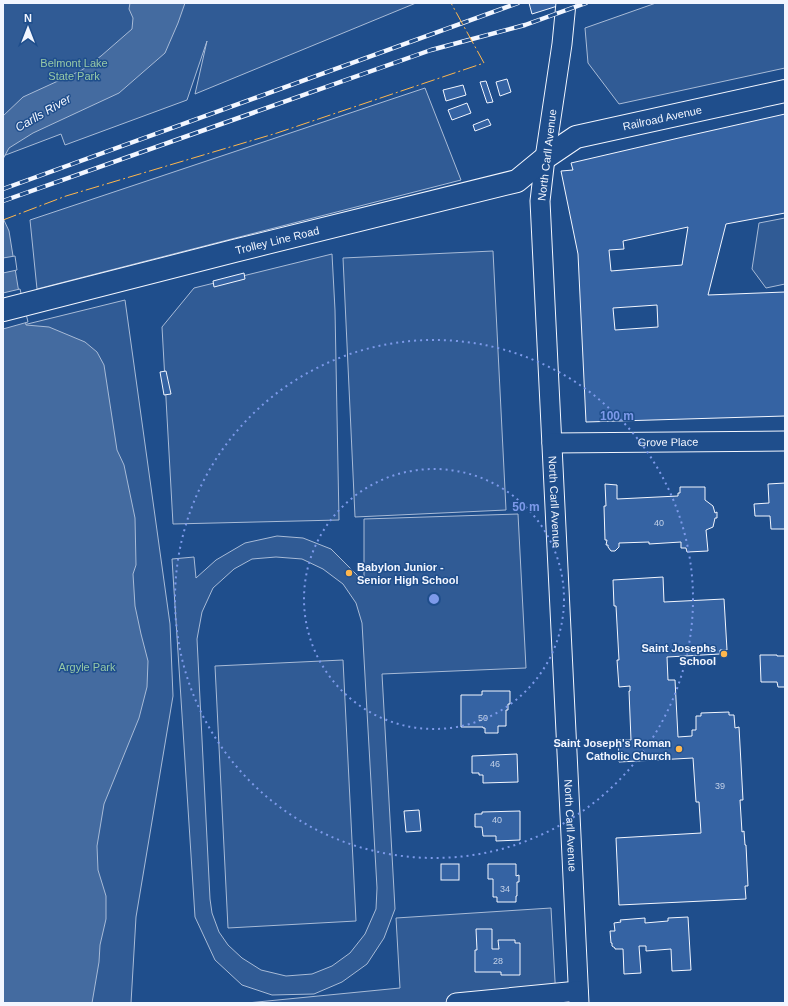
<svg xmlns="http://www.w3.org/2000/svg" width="788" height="1006" viewBox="0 0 788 1006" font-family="Helvetica,sans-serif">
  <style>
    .built { fill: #305b95; stroke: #a8bbd7; fill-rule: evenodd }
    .water { fill: #446ba0; stroke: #a8bbd7 }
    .pier { fill: #1f4e8c; stroke: #a8bbd7 }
    .building { fill: #3563a3; stroke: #f2f6ff; fill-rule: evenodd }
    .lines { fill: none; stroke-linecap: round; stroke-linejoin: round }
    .minor-casing { stroke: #f2f6ff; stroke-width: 21 }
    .major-casing { stroke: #f2f6ff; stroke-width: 24 }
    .minor { stroke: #1f4e8c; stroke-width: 19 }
    .major { stroke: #1f4e8c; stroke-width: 22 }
    .rail-casing { stroke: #f2f6ff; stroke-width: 4.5 }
    .rail { stroke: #1f4e8c; stroke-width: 3; stroke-dasharray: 9; stroke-linecap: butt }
    .power { stroke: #ffb74d; stroke-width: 1; stroke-dasharray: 14 3 2 3; stroke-linecap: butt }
    .ring { fill: none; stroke: #7d9aea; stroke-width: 2; stroke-dasharray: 2 4 }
    .poi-dot { fill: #ffb74d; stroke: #1f4e8c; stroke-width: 1.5 }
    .labels { text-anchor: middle; stroke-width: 3; stroke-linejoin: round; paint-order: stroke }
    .number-label { font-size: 9px; fill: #c3d1e8 }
    .park-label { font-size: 11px; fill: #97c8a6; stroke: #1f4e8c }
    .street-label { font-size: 11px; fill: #f2f6ff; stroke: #1f4e8c }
    .poi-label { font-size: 11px; font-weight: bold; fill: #f2f6ff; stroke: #1f4e8c; text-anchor: end }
    .water-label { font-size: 12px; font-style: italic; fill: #f2f6ff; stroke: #1f4e8c }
    .centre { fill: #7d9aea; stroke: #1f4e8c; stroke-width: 2 }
    .ring-label { font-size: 12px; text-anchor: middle; font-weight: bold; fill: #7d9aea; stroke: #1f4e8c; stroke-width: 3; stroke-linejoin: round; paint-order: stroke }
  </style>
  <rect width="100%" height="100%" fill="#1f4e8c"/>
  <g class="built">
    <polygon points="3,3 416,3 195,94 207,41 187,100 65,145 61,134 3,156"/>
    <polygon points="656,3 785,3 785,68 619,104 588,63 585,28"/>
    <polygon points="425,88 461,180 37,289 30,220"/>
    <polygon points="785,218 785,284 766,288 752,269 759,223"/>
    <polygon points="493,251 506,510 355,517 343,258"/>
    <polygon points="332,254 335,310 339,520 173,524 162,327 194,288"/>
    <polygon points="125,300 170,624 173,696 136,917 131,1003 3,1003 3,330"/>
    <path d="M518 514 526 668 382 674 395 909 384 938 367 964 342 982 314 994 272 995 242 985 215 960 195 917 172 559 194 557 196 578 216 560 245 543 277 536 303 538 331 549 364 582V519ZM276 557 302 559 323 569 343 584 356 603 362 623 377 888 376 909 365 934 350 953 332 966 312 974 286 976 261 970 242 958 228 945 219 932 212 913 210 899 197 639 202 612 213 588 234 569 252 559Z"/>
    <polygon points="343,660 356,921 228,928 215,666"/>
    <polygon points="551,908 556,999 565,998 565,1003 247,1003 400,988 396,918"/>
  </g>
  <g class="water">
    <polygon points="130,3 185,3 178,23 165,53 119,93 33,133 9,148 3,159 3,116 23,97 82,70 101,56 132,29 133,18 129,9"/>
    <polygon points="3,218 9,231 18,287 26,325 49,327 85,342 97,352 104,365 117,450 124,465 135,518 136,565 133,574 135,606 141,634 148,661 147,687 139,718 104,804 97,846 98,870 106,896 106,919 100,945 99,962 92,1003 3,1003"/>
  </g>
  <g class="pier">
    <polygon points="15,256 17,270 3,273 3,258"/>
    <polygon points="20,289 28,322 3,329 3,293"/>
  </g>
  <g class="building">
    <polygon points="529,3 567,3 532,14"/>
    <polygon points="507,79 511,92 500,96 496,82"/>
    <polygon points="486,81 493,102 487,103 480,82"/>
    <polygon points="463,85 466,95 446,101 443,90"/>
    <polygon points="467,103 471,113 452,120 448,110"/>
    <path d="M785 114V213L726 224 708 295 785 292V416L586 422 578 254 561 171 573 170 571 163 683 137ZM688 227 682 265 611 271 609 250 624 249 623 241ZM657 305 658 327 615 330 613 308Z"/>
    <polygon points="488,119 491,125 475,131 473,125"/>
    <polygon points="244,273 245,279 214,287 213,281"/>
    <polygon points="166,371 171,394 164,395 160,372"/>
    <polygon points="785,483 785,529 771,529 770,516 755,516 754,504 769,503 768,484"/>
    <polygon points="605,484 617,485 617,499 678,496 678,493 680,493 680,487 705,487 705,500 713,506 715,513 717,512 717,518 715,518 713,527 706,530 708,551 687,552 686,548 681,548 681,542 649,544 649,542 619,543 619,547 615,551 611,551 608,547 608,545 606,545 607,540 605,540 604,506 606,506"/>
    <polygon points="663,577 664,602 724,599 727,650 720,650 720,654 667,657 668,680 675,680 678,737 692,736 692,730 696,730 696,716 701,716 701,713 729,712 729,715 734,715 735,728 739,727 743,800 740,800 742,832 744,831 745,845 746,845 748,886 745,886 746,899 619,905 616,838 701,833 699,802 696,802 693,758 619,762 618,740 631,740 629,691 630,691 630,686 619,687 617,660 619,660 616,606 614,606 613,580"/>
    <polygon points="760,655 777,655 777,656 785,656 785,696 785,687 778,687 777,682 761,682"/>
    <polygon points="482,691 510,691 510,704 508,704 508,710 506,710 506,726 498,726 498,733 485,733 485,728 483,728 483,727 461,727 461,695 482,695"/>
    <polygon points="517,754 518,782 483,783 483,775 479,775 479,773 472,773 472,756"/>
    <polygon points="419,810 421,831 406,832 404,811"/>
    <polygon points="520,811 520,840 496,841 496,836 483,836 482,827 475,827 475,814 482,814 482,812"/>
    <rect x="441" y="864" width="18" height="16"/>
    <polygon points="488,864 516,864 516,876 519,875 519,882 517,882 517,896 516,896 516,902 497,902 497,897 493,897 493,879 488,879"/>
    <polygon points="688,917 691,970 672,971 671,949 646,951 646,946 639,946 641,973 624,974 623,949 615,949 615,948 612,946 612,943 611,943 610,931 615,931 614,923 621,922 620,920 645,918 645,923 668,921 668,918"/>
    <polygon points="476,929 492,929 492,949 499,949 498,940 515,940 515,943 520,943 520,975 501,975 501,972 475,972 475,950 477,950"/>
  </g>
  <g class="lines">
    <g class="minor-casing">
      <g id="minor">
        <path id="s1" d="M566 3 562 44 545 158 540 201 568 773 579 1003"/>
        <path id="s2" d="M552 443 785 441"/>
        <polyline points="456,1003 578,991"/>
      </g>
    </g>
    <g class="major-casing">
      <g id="major">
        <path id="s3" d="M3 310 234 251 517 181 545 158 576 137 785 91"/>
      </g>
    </g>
    <use href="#minor" class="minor"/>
    <use href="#major" class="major"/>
    <g class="rail-casing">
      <g id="rail">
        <polyline points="3,189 518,3"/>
        <polyline points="3,201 431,50 525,25 586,3"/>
      </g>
    </g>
    <use href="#rail" class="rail"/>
    <polyline class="power" points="3,220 66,196 277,133 484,63 451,3"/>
  </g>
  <g class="ring">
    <circle cx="434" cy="599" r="130"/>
    <circle cx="434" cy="599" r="259"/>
  </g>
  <g class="poi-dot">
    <circle cx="349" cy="573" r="4"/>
    <circle cx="724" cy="654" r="4"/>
    <circle cx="679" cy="749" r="4"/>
  </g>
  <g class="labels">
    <g class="number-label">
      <text x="659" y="526">40</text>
      <text x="483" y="721">50</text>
      <text x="495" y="767">46</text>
      <text x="720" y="789">39</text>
      <text x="497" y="823">40</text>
      <text x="505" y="892">34</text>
      <text x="498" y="964">28</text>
    </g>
    <g class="park-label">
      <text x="74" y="67">Belmont Lake<tspan x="74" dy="13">State Park</tspan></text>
      <text x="87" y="671">Argyle Park</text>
    </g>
    <g class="street-label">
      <text dy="4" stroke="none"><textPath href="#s3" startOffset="692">Railroad Avenue</textPath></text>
      <text transform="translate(547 155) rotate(-83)" y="4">North Carll Avenue</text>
      <text dy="4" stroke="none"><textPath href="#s3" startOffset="283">Trolley Line Road</textPath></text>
      <text dy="4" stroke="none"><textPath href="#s2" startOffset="116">Grove Place</textPath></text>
      <text dy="4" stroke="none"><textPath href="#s1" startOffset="501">North Carll Avenue</textPath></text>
      <text dy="4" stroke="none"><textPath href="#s1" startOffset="825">North Carll Avenue</textPath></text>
    </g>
    <g class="poi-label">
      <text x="357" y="571" text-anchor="start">Babylon Junior -<tspan x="357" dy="13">Senior High School</tspan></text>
      <text x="716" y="652">Saint Josephs<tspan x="716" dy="13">School</tspan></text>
      <text x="671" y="747">Saint Joseph's Roman<tspan x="671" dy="13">Catholic Church</tspan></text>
    </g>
    <g class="water-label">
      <text transform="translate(43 113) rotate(-30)" y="4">Carlls River</text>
    </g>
  </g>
  <circle cx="434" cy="599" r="6" class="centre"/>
  <g class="ring-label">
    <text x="617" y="420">100 m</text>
    <text x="526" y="511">50 m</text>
  </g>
  <rect width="788" height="1006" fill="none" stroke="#f2f6ff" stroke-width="8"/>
  <g transform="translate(28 28)" stroke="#1f4e8c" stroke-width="3" paint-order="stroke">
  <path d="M0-3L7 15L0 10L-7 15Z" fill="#f2f6ff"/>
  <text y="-6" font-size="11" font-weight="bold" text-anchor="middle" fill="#f2f6ff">N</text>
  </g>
</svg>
